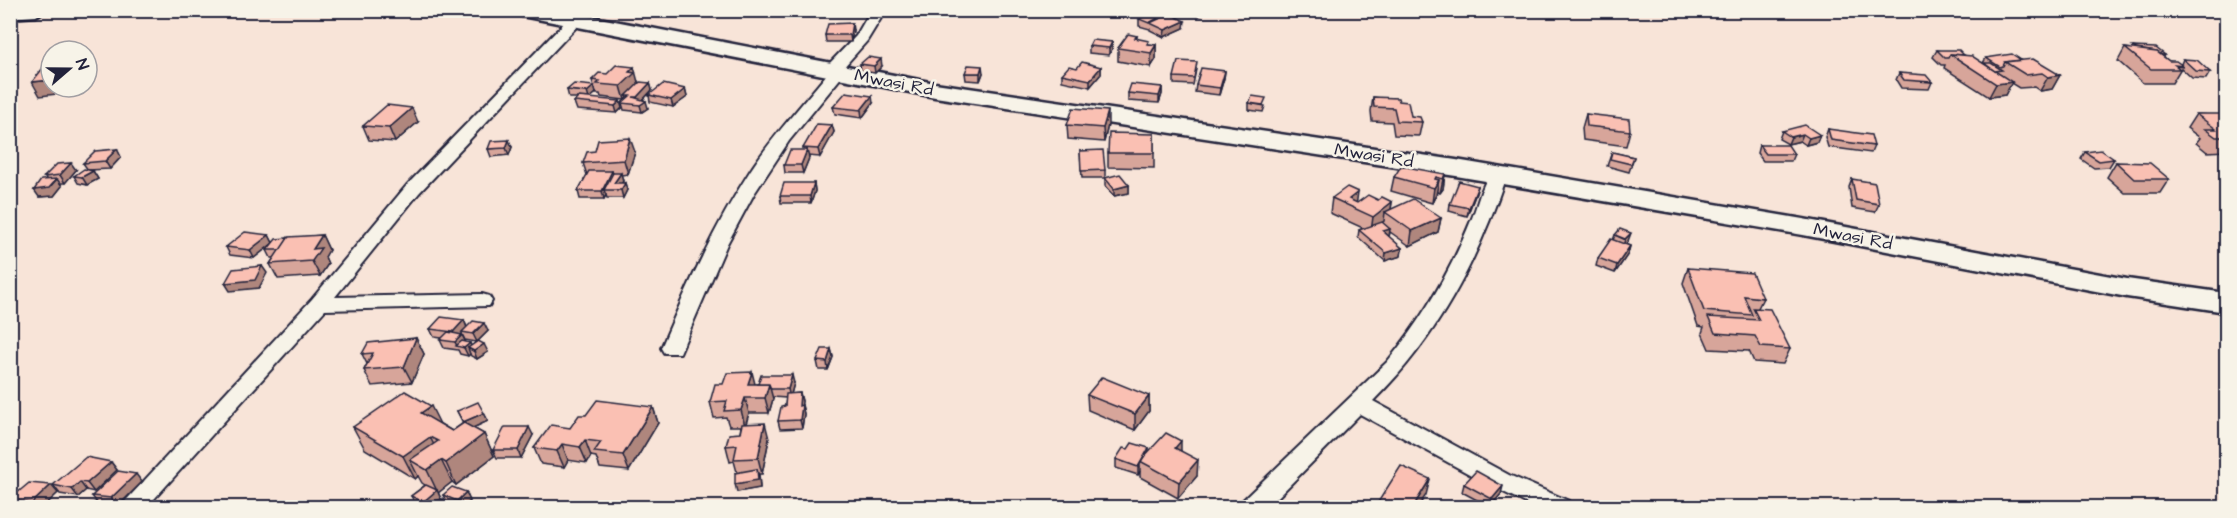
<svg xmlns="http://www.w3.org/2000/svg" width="2237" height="518" viewBox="0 0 2237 518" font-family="'Architects Daughter',sans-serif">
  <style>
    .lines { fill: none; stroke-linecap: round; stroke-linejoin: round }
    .street-casing { stroke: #22223b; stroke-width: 4 }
    .secondary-casing { stroke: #22223b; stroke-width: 5 }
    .street { fill: #f7f3e8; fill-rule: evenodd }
    .secondary { fill: #f7f3e8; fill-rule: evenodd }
    .wall { fill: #d7a59a; stroke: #22223b; stroke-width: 1.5; fill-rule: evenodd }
    .shaded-wall { fill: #af867d; stroke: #22223b; stroke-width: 1.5 }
    .building { fill: #fac0b3; stroke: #22223b; stroke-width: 1.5 }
    .labels { text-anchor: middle; stroke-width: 5; stroke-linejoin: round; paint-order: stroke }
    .street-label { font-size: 18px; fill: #22223b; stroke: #f7f3e8 }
  </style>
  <rect width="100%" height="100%" fill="#f8e4d8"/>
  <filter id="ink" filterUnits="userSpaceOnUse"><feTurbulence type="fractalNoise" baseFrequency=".0167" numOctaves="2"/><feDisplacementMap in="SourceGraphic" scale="12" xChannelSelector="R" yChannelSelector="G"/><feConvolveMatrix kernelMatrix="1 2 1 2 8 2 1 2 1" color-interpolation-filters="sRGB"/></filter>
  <g filter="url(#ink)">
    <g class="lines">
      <g class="street-casing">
        <g id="street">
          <path d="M871 10H886L867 41 842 69 845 72 843 75 789 141 754 194 727 244 680 353H664L661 348C687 287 714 227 750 171 773 136 801 106 827 74L824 70 826 67 856 36Z"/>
          <polygon points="576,15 583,19 581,22 419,193 335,297 482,294 489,296 492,301 489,306 325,310 146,508 119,508 312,299 407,185 571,16"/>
          <path d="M1497 171 1506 176C1477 262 1438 337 1373 401L1509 475 1569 501 1572 508H1536L1493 487 1360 414 1267 508H1239L1242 501 1387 362C1423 318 1451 271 1472 218 1478 205 1483 174 1497 171Z"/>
        </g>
      </g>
      <g class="secondary-casing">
        <g id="secondary">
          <polygon points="10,10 46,10 36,16 10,18"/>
          <polygon points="512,10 558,10 935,83 1456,160 1803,219 2127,279 2226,293 2226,312 2127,297 1803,235 1456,176 935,97 522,16"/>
        </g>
      </g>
      <use href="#street" class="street"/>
      <use href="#secondary" class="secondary"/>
    </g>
    <g class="wall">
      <polygon points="1186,10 1210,10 1199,16"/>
      <polygon points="1139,19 1158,20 1184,28 1164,37 1150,30 1150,29 1139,26"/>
      <polygon points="853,30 851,42 826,42 825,35"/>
      <polygon points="1137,36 1137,39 1149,44 1156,45 1156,59 1151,67 1118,61 1118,48"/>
      <polygon points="1112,42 1112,49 1109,55 1089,53 1089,46"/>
      <polygon points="2133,47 2165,55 2164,57 2169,61 2181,64 2183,59 2210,72 2206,79 2192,78 2181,68 2172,83 2143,83 2118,61 2125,48 2132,49"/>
      <polygon points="1937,50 1964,55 1983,63 1986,58 2021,60 2060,75 2052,89 2040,91 2034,87 2019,88 2011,83 2005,95 1989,97 1944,68 1945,65 1941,65 1933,57"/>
      <polygon points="860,64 882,66 875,73 861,71"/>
      <polygon points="1101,67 1101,74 1090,87 1062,81 1062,74 1077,68"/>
      <polygon points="1196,69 1193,85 1174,84 1174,77"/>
      <polygon points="1225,71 1224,78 1219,95 1195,92 1196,85"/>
      <polygon points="965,73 983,73 980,81 966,80"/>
      <polygon points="1899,73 1932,82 1929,89 1901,88 1896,80"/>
      <polygon points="592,80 638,81 638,83 650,83 652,90 643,100 648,108 642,112 624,110 622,103 625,100 601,97 600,94 596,94"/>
      <polygon points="1162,87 1162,94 1159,103 1128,101 1128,93"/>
      <polygon points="685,89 687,97 673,107 650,102 649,95"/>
      <polygon points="567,90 596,93 590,98 622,108 617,113 577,110 574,102 578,98 569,98"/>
      <polygon points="1373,97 1399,101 1411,116 1422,122 1419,136 1394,135 1392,122 1372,121 1371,111"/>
      <polygon points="873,103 862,118 835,114 833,107"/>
      <polygon points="1249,103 1265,106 1263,112 1249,110"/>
      <polygon points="1586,114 1630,131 1626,146 1583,140 1582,128"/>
      <polygon points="2196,114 2226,116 2226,151 2207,152 2196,143 2200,138 2187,128"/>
      <polygon points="418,122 395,142 369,140 363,126"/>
      <polygon points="832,125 834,132 820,157 808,156 809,158 803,173 785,173 784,165 804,150 803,148"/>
      <polygon points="1067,125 1108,125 1104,142 1068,139"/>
      <polygon points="1828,129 1874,146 1871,153 1828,147 1825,137"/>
      <polygon points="1782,131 1820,135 1817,142 1806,145 1800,141 1788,144 1779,139"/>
      <polygon points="1154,134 1154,168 1108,167 1108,153"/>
      <polygon points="1759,145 1794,154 1791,161 1763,161 1757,153"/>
      <polygon points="512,147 509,155 491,157 488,149"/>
      <polygon points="117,149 121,157 110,169 88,170 83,163"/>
      <polygon points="1080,151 1105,170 1105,178 1082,178"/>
      <polygon points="635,152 628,174 621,175 623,181 621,183 625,183 627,190 623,198 607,198 606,195 604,199 580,199 578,191 587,175 583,163"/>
      <polygon points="1612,152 1634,157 1629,172 1607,166"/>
      <polygon points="2085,152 2114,159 2109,167 2094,168 2081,159"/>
      <polygon points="2116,162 2169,179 2160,193 2125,193 2107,177"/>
      <polygon points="76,170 65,183 60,183 62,186 54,196 39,197 47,180 44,177"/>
      <polygon points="93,171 98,179 87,185 78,183 74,176"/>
      <polygon points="1445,174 1443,189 1440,193 1437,192 1432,203 1391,191 1394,177"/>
      <polygon points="1105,178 1129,185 1129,193 1114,196 1105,186"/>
      <polygon points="1852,179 1879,204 1875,212 1852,208 1849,187"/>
      <polygon points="814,183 815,191 811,203 781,203 780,196"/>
      <polygon points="1478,186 1476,193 1467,216 1449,211 1450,204"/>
      <polygon points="1332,198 1357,203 1378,200 1392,202 1391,210 1441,218 1438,232 1410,246 1390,232 1389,237 1402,248 1401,256 1385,261 1358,237 1359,230 1363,228 1330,213"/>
      <polygon points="269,235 273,243 254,258 230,255 226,247"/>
      <polygon points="322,235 329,250 325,257 328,264 320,276 278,279 270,264 274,258 271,258 267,250 288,238"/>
      <polygon points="1615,235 1628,241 1625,244 1630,246 1628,254 1615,273 1596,266 1598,258 1613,240"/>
      <polygon points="1688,268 1763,298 1758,308 1790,349 1783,364 1754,362 1749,351 1709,349 1702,333 1704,327 1698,326 1683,283"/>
      <path d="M464 320 467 327 488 331 478 341 488 352 477 359 471 356 470 354 468 356 460 354 458 350 444 348 440 340 442 338 434 337 430 329ZM462 334 465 340 476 342 471 346 465 342 462 335H461Z"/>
      <polygon points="416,338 424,354 412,382 372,386 364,370 367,364 362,354"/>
      <polygon points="831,349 833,357 828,370 819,370 817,361"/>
      <polygon points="794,383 791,394 800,393 802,401 801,405 802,405 804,414 802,428 780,429 778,421 785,406 786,398 773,397 773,399 769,413 749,413 746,424 769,439 762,474 759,474 760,488 737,492 737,472 734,461 730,462 726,446 740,433 741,426 729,426 726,417 714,418 710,402 755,384"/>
      <polygon points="1087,395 1149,396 1149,411 1135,430 1088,410"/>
      <polygon points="653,407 658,423 629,471 600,468 596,457 591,456 587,463 568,460 564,467 541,464 534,448 570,428 586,415"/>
      <polygon points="457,411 484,413 488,421 473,428 484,434 494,456 456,485 452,482 438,492 441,499 440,500 443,507 421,507 416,505 411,496 425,485 422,483 418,476 415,479 365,449 353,427 439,423 452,431 463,423"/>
      <polygon points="533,435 521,458 497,458 493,450"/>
      <polygon points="1149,448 1149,452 1181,451 1197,476 1178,498 1140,477 1140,471 1138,475 1116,468 1116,459 1128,449"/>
      <polygon points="111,462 117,470 94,492 86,490 78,497 60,494 53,485"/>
      <polygon points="142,482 117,507 98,504 92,496"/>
      <polygon points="1464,484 1501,494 1490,507 1462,492"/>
      <polygon points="466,492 470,501 463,507 458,507 447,503 443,495"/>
      <polygon points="58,493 43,507 15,507 10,502 10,499"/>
    </g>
    <g class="shaded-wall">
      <polygon points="1199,10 1210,10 1199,16"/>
      <polygon points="1185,21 1184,28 1164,37 1165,30"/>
      <polygon points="852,23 853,30 851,42 850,35"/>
      <polygon points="1112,42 1112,49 1109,55 1109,48"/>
      <polygon points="1156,45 1156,59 1151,67 1151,53"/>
      <polygon points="881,59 882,66 875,73 874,66"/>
      <polygon points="982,66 983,73 980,81 980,73"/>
      <polygon points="634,67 639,86 626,96 627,98 625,100 621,86 629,72"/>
      <polygon points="1101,67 1101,74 1090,87 1090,80"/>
      <polygon points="1225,71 1224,78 1219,95 1220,88"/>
      <polygon points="2060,75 2052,89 2040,91 2048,77"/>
      <polygon points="51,80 51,87 77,87 74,92 40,96 32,82"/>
      <polygon points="2012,82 2005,95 1989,97 1996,84"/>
      <polygon points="650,83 652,90 639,104 637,97"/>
      <polygon points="594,86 596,93 589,99 587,92"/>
      <polygon points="1162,87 1162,94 1159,103 1159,96"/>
      <polygon points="685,89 687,97 673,107 671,100"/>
      <polygon points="872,96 873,103 862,118 861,110"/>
      <polygon points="620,101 622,108 617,113 615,106"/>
      <polygon points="646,101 648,108 642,112 640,105"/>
      <polygon points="412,108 418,122 395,142 389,128"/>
      <polygon points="1108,111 1108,125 1104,142 1103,128"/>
      <polygon points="832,125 834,132 820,157 818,149"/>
      <polygon points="1803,134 1800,141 1788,144 1791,137"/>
      <polygon points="1820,135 1817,142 1806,145 1809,138"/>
      <polygon points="630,138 635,152 628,174 624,160"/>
      <polygon points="509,140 512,147 509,155 506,148"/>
      <polygon points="117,149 121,157 110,169 105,161"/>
      <polygon points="807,150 809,158 803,173 801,165"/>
      <polygon points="71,163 76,170 65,183 60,175"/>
      <polygon points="93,171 98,179 87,185 82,177"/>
      <polygon points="612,171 615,178 604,190 606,195 604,199 602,191"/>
      <polygon points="621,173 623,181 617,191 614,183"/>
      <polygon points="1445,174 1443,189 1440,193 1443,179"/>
      <polygon points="57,179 62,186 54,196 39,197 34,190"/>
      <polygon points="1439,180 1436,195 1432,203 1434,188"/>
      <polygon points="625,183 627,190 623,198 621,190"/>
      <polygon points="814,183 815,191 811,203 810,196"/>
      <polygon points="1129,185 1129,193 1114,196 1114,189"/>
      <polygon points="1478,186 1476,193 1467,216 1469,208"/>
      <polygon points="1358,192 1356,207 1349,199"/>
      <polygon points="1392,202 1390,215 1385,212 1384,221 1371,232 1373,217"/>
      <polygon points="1441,218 1438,232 1410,246 1412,231"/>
      <polygon points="1390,229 1389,237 1383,231"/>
      <polygon points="1631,233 1628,241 1623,247 1625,239"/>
      <polygon points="269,235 273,243 254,258 250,250"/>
      <polygon points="322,235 329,250 325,257 328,264 320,276 312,261 313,249"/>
      <polygon points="1630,246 1628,254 1615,273 1617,265"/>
      <polygon points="1402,248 1401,256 1385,261 1386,253"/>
      <polygon points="262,266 267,273 259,288 230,291 225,283"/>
      <polygon points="464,320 467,328 462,332 462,334 457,340 453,332"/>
      <polygon points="484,323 488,331 477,342 473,334"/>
      <polygon points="462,335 466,343 457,346 455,342"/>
      <polygon points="416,338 424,354 412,382 404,367"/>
      <polygon points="470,343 473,351 468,348 470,354 468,356 464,348"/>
      <polygon points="484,344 488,352 477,359 474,351"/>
      <polygon points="831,349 833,357 828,370 827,362"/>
      <polygon points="752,372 756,388 748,384"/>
      <polygon points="792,375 794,383 790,398 788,389"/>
      <polygon points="769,384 773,399 769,413 765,398"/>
      <polygon points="800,393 802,401 801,414 799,406"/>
      <polygon points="1149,396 1149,411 1135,430 1135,414"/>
      <polygon points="745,398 749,413 745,426 741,410"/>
      <polygon points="802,405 804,414 802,428 800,420"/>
      <polygon points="431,406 442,428 421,413"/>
      <polygon points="653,407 658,423 629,471 623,455"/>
      <polygon points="484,413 488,421 466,431 463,422"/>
      <polygon points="765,423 769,439 762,474 758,458"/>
      <polygon points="529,427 533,435 521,458 518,450"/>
      <polygon points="484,434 494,456 456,485 446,463"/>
      <polygon points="430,437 441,459 410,460 418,476 415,479 403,456"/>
      <polygon points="585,440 591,456 587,463 580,447"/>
      <polygon points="1181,441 1181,457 1175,448"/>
      <polygon points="562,444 568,460 564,467 557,451"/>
      <polygon points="441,460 452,482 438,493 427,470"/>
      <polygon points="1198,460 1197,476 1178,498 1179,482"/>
      <polygon points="111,462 117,470 94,492 87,483"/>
      <polygon points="1140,463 1140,471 1138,475 1138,467"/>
      <polygon points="757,469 759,477 760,488 737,492 735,484"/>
      <polygon points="136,474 142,482 117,507 111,498"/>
      <polygon points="1430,479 1426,495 1418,507 1413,507"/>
      <polygon points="80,482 86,490 78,497 72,489"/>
      <polygon points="51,485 58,493 43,507 36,507 32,503"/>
      <polygon points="1503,486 1501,494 1490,507 1492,499"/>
      <polygon points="437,490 441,499 431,507 426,507 423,502"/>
      <polygon points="466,492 470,501 463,507 461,507 457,501"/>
      <polygon points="443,499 447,507 443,507"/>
      <polygon points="96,502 101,507 94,507"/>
    </g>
    <g class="building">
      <polygon points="1148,14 1158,18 1149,23 1139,19"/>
      <polygon points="1170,14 1185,21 1165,30 1150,23"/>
      <polygon points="852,23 850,35 825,35 828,24"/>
      <polygon points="1128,34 1137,36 1135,38 1149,41 1147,44 1156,45 1151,53 1118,48"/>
      <polygon points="1092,40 1112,42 1109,48 1089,46"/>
      <polygon points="2133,47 2156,48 2165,55 2162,55 2157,52 2136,49"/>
      <polygon points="2125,48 2157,52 2169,61 2176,61 2183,66 2175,65 2180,69 2151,69"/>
      <polygon points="1937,50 1959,50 1964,55 1950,54 1948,58 1945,58"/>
      <polygon points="1950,54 1972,56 2012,82 1996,84"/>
      <polygon points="2012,54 2021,60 2005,62 2003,66 2000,67 1986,58"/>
      <polygon points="868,57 881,59 874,66 860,64"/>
      <polygon points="2033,59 2060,75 2048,77 2042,73 2026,75 2005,62"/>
      <polygon points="2183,59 2197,60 2210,72 2196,71"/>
      <polygon points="1178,61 1197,62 1194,78 1174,77"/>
      <polygon points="1082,62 1101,67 1090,80 1062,74 1069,66 1077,68"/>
      <polygon points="1984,63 1991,63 2002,70 1995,71"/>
      <polygon points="616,65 634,67 629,72 635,73 621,86 597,84 600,81 592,80 599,73 607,74"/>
      <polygon points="968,65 982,66 980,73 965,73"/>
      <polygon points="51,66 51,80 32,82 43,68"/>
      <polygon points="1201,68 1225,71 1220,88 1196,85"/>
      <polygon points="1899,73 1926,75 1932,82 1904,80"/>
      <polygon points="640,82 650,83 637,97 633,97 646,101 640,105 622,103 630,96 626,96"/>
      <polygon points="574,84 594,86 587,92 567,90"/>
      <polygon points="663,84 685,89 671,100 649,95"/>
      <polygon points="1131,84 1162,87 1159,96 1128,93"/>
      <polygon points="846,92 872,96 861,110 833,107"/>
      <polygon points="1252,96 1266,98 1263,105 1249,103"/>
      <polygon points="579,97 620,101 615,106 574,102"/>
      <polygon points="1373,97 1398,98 1399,101 1408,102 1411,116 1420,117 1422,122 1397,121 1394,108 1374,107"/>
      <polygon points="387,105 412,108 389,128 363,126"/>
      <polygon points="1073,108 1108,111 1103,128 1067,125"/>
      <polygon points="1586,114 1629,119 1630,131 1587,126"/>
      <polygon points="2196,114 2224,114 2226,116 2226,137 2216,137 2205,129 2216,129"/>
      <polygon points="817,124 832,125 818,149 803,148"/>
      <polygon points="1805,125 1820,135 1809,138 1803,134 1791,137 1782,131"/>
      <polygon points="1828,129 1871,135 1874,146 1831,140"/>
      <polygon points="1109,133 1154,134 1154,153 1108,153"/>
      <polygon points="630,138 624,160 583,163 587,152 595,151 598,140"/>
      <polygon points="509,140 506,148 488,149 491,141"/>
      <polygon points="1759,145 1788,145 1794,154 1766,154"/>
      <polygon points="117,149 105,161 83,163 95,151"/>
      <polygon points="790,150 807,150 801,165 784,165"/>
      <polygon points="1103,150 1105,170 1081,171 1080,151"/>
      <polygon points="2101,150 2114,159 2099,161 2085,152"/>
      <polygon points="1612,152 1634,157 1631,164 1610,159"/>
      <polygon points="2116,162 2150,163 2169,179 2134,179"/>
      <polygon points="71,163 60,175 44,177 57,164"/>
      <polygon points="1401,166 1445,174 1443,179 1436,177 1435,179 1439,180 1434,188 1394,177"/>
      <polygon points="84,169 93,171 82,177 74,176"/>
      <polygon points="589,171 612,171 602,191 578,191"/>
      <polygon points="613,173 621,173 614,183 625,183 621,190 604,190"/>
      <polygon points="1120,174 1129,185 1114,189 1105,178"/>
      <polygon points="57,179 49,188 34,190 41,180"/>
      <polygon points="1852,179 1875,183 1879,204 1856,200"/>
      <polygon points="1459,181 1478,186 1469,208 1450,204"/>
      <polygon points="784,183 814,183 810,196 780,196"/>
      <polygon points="1347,187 1358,192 1349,199 1357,203 1368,195 1378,200 1382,197 1392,202 1373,217 1332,198"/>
      <polygon points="1413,199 1441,218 1412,231 1385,212"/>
      <polygon points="1382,222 1390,229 1383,231 1402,248 1386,253 1359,230"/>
      <polygon points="1620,229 1631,233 1625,239 1615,235"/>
      <polygon points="245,232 269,235 250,250 226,247"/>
      <polygon points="322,235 313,249 321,248 312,261 270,264 288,237"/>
      <polygon points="288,238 280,250 267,250 276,239"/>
      <polygon points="1611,239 1630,246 1617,265 1598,258"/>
      <polygon points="262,266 255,280 225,283 233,269"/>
      <polygon points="1688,268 1752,273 1763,298 1744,296 1752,315 1704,311"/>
      <polygon points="1753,308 1770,309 1790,349 1761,347 1755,336 1715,333 1708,317 1759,320"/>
      <polygon points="441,317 464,320 453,332 430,329"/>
      <polygon points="473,321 484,323 473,334 462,332"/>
      <polygon points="448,332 462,335 455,342 440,340"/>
      <polygon points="416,338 404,367 364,370 373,353 362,354 368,343"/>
      <polygon points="462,341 470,343 464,348 456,346"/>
      <polygon points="478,341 484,344 474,351 468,348"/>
      <polygon points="822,349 831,349 827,362 817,361"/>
      <polygon points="752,372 748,384 769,384 765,398 745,398 741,410 724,411 727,401 710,402 715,384 723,384 727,373"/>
      <polygon points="761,375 792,375 788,389 771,389 769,384 758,384"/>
      <polygon points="1102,377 1149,396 1135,414 1087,395"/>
      <polygon points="405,391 431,406 421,413 452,431 464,423 484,434 446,463 441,460 427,470 410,460 438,441 430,437 403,456 353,427"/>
      <polygon points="800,393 799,406 802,405 800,420 778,421 781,407 785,406 786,394"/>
      <polygon points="597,400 653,407 623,455 594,452 601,442 585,440 580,447 562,444 557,451 534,448 551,425 570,428 579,415 586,415"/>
      <polygon points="478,402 484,413 463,422 457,411"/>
      <polygon points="765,423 758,458 734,459 737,445 726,446 729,434 740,433 742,424"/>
      <polygon points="505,427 529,427 518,450 493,450"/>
      <polygon points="1166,433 1181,441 1175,448 1198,460 1179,482 1140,461"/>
      <polygon points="1132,443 1149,448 1138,467 1116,459 1123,448 1128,449"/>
      <polygon points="86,457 111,462 87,483 80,482 72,489 53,485"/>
      <polygon points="1401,466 1430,479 1413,507 1375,507"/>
      <polygon points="757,469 758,480 735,484 735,473"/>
      <polygon points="118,471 136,474 111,498 92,496"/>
      <polygon points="1476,471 1503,486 1492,499 1464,484"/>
      <polygon points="29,483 51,485 32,503 10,500 10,499"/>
      <polygon points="426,485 437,490 423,502 411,496"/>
      <polygon points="452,487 466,492 457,501 443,495"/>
      <polygon points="443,499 443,507 427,507 428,503"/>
      <polygon points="96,502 94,507 78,507 79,506"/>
    </g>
  </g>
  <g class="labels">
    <g class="street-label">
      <text transform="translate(894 82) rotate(11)" y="6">Mwasi Rd</text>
      <text transform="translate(1374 155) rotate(9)" y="6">Mwasi Rd</text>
      <text transform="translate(1853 236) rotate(11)" y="6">Mwasi Rd</text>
    </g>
  </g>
  <rect width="2237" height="518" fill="none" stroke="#f7f3e8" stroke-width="36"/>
  <rect x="18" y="18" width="2201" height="482" fill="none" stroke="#22223b" stroke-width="2" filter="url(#ink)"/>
  <g transform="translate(69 69) rotate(70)"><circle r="28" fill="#f7f3e8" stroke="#a29fa3" stroke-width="1.5"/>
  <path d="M0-4.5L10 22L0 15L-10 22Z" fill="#22223b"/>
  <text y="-9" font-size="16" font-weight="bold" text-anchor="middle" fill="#22223b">N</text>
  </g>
</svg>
